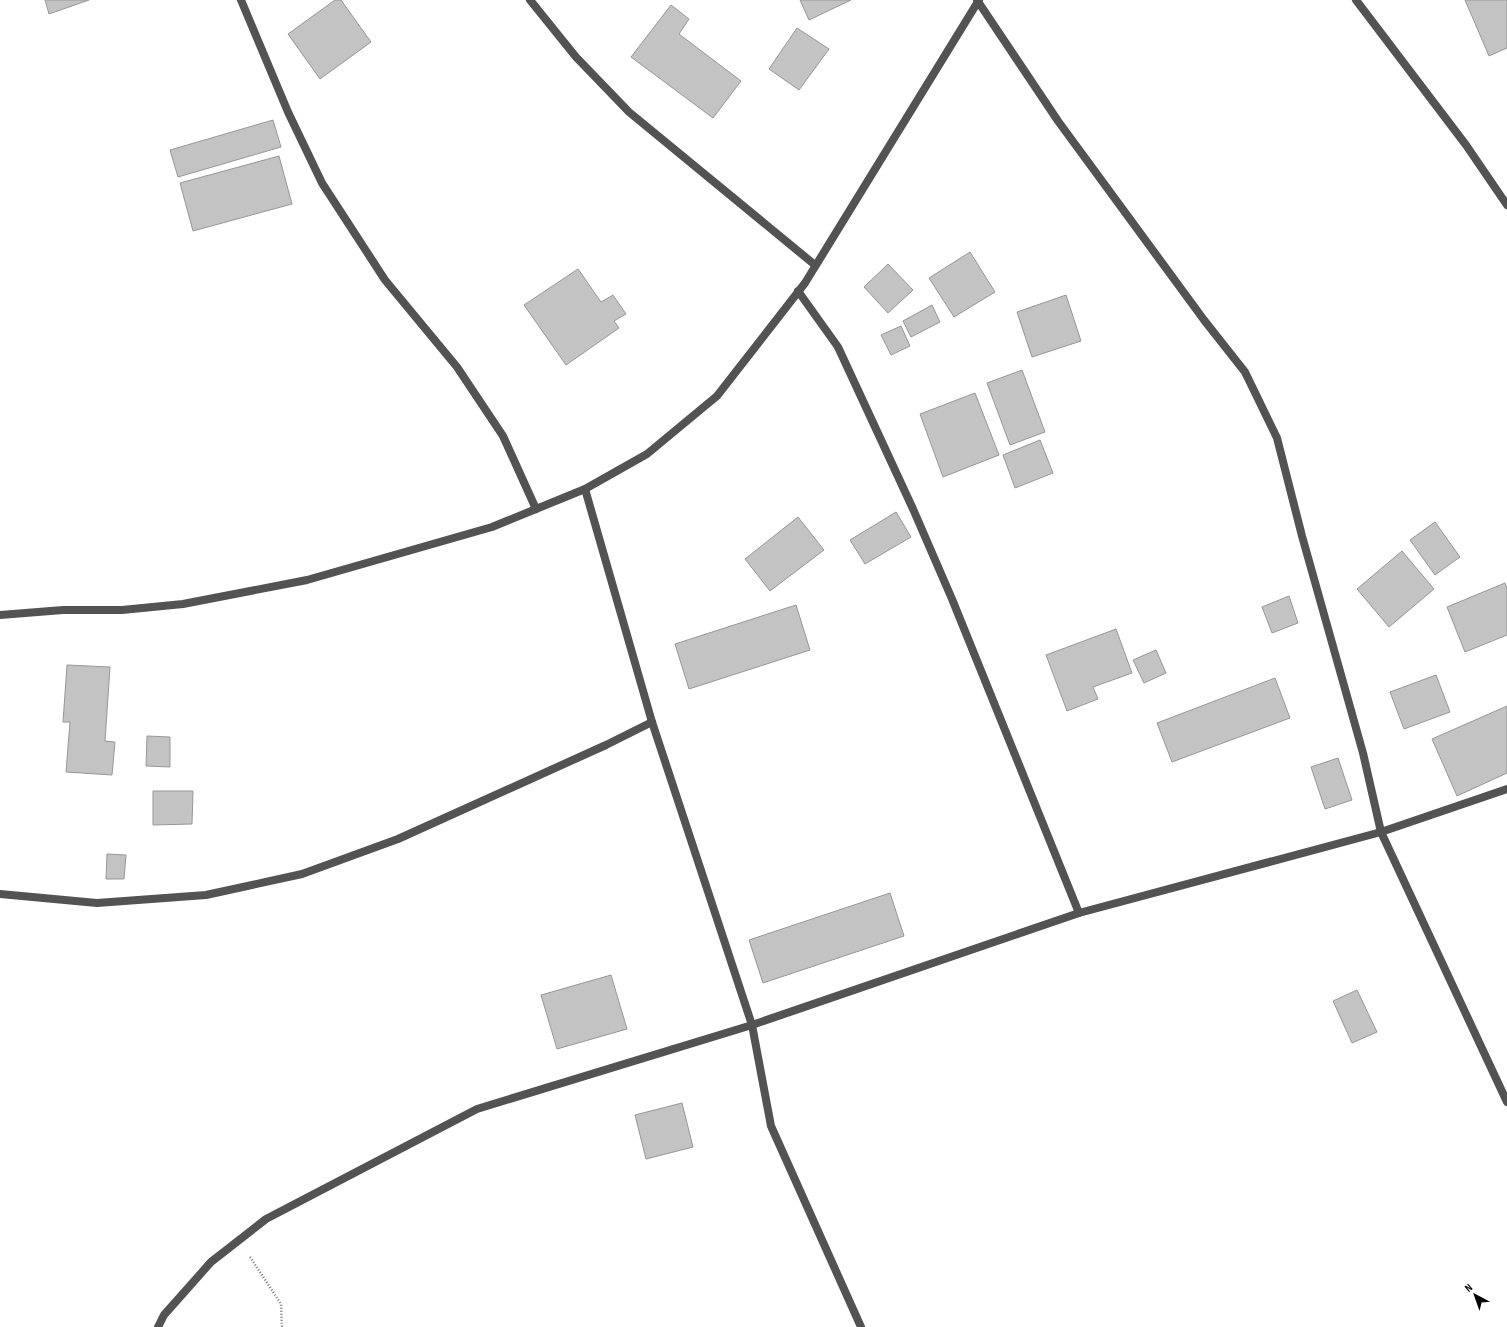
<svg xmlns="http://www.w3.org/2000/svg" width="1507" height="1327" viewBox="0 0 1507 1327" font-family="'Sofia Sans Condensed',sans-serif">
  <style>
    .building { fill: #c3c3c3; stroke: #979797 }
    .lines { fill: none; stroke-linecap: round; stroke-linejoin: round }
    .path { stroke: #757575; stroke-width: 2.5; stroke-dasharray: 1 2; stroke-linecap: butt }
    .minor { stroke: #535353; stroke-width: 8 }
  </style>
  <rect width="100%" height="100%" fill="#fff"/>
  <g class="building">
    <polygon points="45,0 89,0 49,14"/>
    <polygon points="335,0 341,0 371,42 320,79 288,34"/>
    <polygon points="800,0 851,0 809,20"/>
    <polygon points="1465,0 1507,0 1507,48 1489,56"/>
    <polygon points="671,5 689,19 679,34 741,81 713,118 631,57"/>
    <polygon points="797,28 829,49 799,90 769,69"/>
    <polygon points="273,120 281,147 178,177 170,150"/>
    <polygon points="279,156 292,204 193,231 180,183"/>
    <polygon points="970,252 995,292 954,317 929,278"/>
    <polygon points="888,264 913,290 888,313 864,287"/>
    <polygon points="578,269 601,302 613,295 626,314 614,321 619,328 566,365 524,305"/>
    <polygon points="1066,295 1081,341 1032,357 1017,312"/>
    <polygon points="932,305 940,322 911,337 903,321"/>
    <polygon points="901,326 910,346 891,355 881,335"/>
    <polygon points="1022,370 1045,432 1010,445 987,383"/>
    <polygon points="975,393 999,455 943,477 920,414"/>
    <polygon points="1040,440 1053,473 1015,488 1003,455"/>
    <polygon points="896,512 911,537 865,564 850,540"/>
    <polygon points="798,517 824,550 770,591 745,559"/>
    <polygon points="1435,522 1460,557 1435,575 1410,540"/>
    <polygon points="1402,551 1434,589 1389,627 1357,589"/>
    <polygon points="1505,583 1507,588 1507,635 1465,652 1447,607"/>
    <polygon points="1289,596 1298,623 1272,633 1262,607"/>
    <polygon points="796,605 810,650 689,689 675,644"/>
    <polygon points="1116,629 1132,673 1093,687 1098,699 1067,711 1046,655"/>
    <polygon points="1156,650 1166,673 1144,683 1133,660"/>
    <polygon points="67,665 110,667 105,741 115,742 112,775 66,772 70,722 63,722"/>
    <polygon points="1436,675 1450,712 1404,729 1390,692"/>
    <polygon points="1275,678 1290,718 1172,762 1157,723"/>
    <polygon points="1507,706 1507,773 1457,796 1432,739"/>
    <polygon points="147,736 170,737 170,767 146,766"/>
    <polygon points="1338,758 1352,800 1325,809 1311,767"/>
    <polygon points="153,791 193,791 192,824 153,825"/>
    <polygon points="107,854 126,855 124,879 106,879"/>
    <polygon points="890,893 904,936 763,983 749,940"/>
    <polygon points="611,975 627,1029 557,1049 541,995"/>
    <polygon points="1357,990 1377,1032 1352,1043 1333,1001"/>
    <polygon points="682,1103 693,1147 646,1159 635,1115"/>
  </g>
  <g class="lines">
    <polyline class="path" points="250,1257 281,1304 282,1327"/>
    <g class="minor">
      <polyline points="241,0 288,112 322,183 385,280 457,367 503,436 536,509"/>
      <polyline points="530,0 576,57 629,112 815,265"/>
      <polyline points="977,0 1058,121 1204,320 1245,372 1277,438 1302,536 1363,753 1381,832 1507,1102"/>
      <polyline points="1356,0 1466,145 1507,205"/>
      <polyline points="798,291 838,347 913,509 952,599 1079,913"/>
      <polyline points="585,489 652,722 752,1025 771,1126 861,1327"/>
      <polyline points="0,615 63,610 122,610 183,604 307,580 492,527 585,489 647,454 717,396 805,283 979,0"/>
      <polyline points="0,894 97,903 206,895 302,874 398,839 606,745 652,722"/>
      <polyline points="158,1327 164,1315 211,1262 266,1219 477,1109 752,1025 1079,913 1381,832 1507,789"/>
    </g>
  </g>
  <g transform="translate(1475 1295) rotate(319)" stroke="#ffffff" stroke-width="3" paint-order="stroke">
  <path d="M0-3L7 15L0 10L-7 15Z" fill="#000000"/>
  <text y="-6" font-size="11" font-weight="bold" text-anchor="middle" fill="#000000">N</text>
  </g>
</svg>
